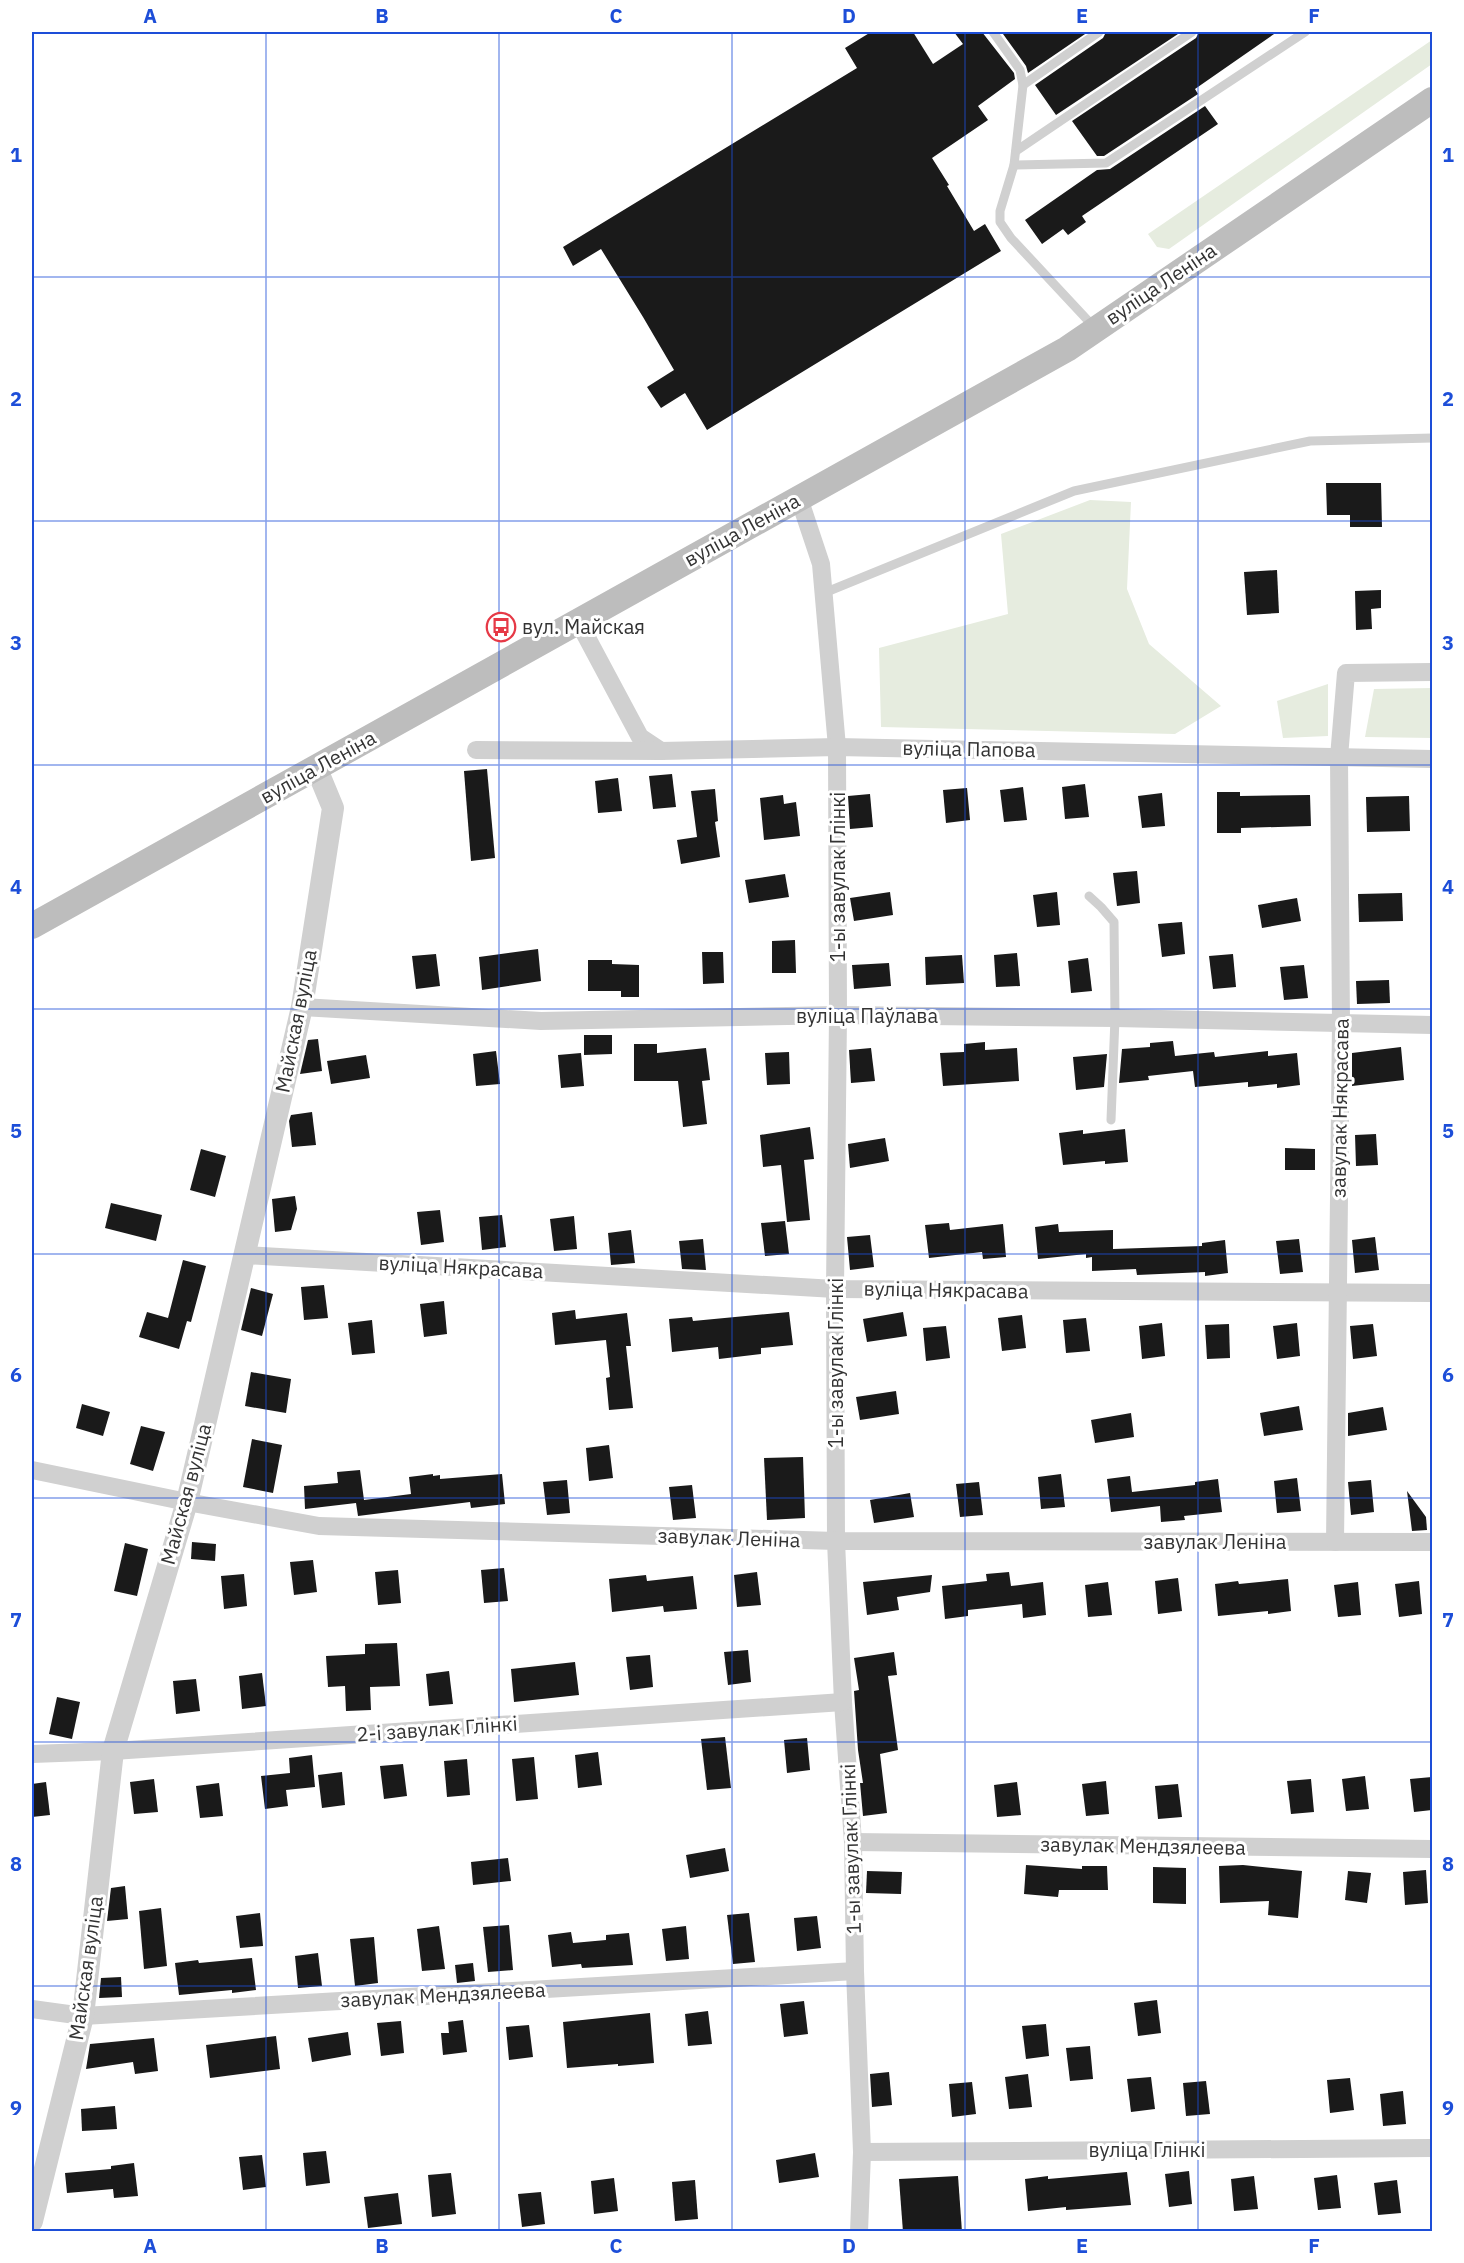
<svg xmlns="http://www.w3.org/2000/svg" width="1464" height="2263" viewBox="0 0 1464 2263" font-family="'IBM Plex Sans',sans-serif">
  <style>
    .green { fill: #e6ecdf }
    .building { fill: #1a1a1a }
    .lines { fill: none; stroke-linecap: round; stroke-linejoin: round }
    .service { stroke: #d0d0d0; stroke-width: 9 }
    .minor { stroke: #d0d0d0; stroke-width: 18 }
    .tertiary { stroke: #d0d0d0; stroke-width: 22 }
    .secondary { stroke: #bdbdbd; stroke-width: 26 }
    .grid { fill: none; stroke: #1d4ed8; stroke-width: 1.5; stroke-opacity: 0.55 }
    .labels { text-anchor: middle; stroke-width: 6; stroke-linejoin: round; paint-order: stroke }
    .street-label { font-size: 20px; fill: #333; stroke: #fff }
    .poi-label { font-size: 20px; fill: #333; stroke: #fff; text-anchor: start }
    .neatline { fill: none; stroke: #1d4ed8; stroke-width: 2 }
    .grid-label { font-size: 20px; text-anchor: middle; font-weight: bold; fill: #1d4ed8 }
  </style>
  <rect width="100%" height="100%" fill="#fff"/>
  <g class="green">
    <polygon points="1432,40 1432,64 1169,249 1157,247 1148,234"/>
    <polygon points="1090,500 1131,502 1127,589 1149,644 1221,706 1175,734 881,727 879,648 1008,614 1001,534"/>
    <polygon points="1328,684 1328,736 1283,738 1277,701"/>
    <polygon points="1432,688 1432,738 1365,737 1374,689"/>
  </g>
  <g class="building">
    <polygon points="871,32 913,32 933,64 963,44 954,32 982,32 1014,73 1015,79 978,106 988,120 932,158 949,185 947,186 974,231 985,224 1001,251 707,430 685,393 661,408 647,387 674,370 643,317 601,249 573,266 563,247 857,68 845,48"/>
    <polygon points="1007,32 1088,32 1028,73 1026,66 1003,34"/>
    <polygon points="1106,32 1181,32 1056,115 1035,85 1103,38"/>
    <polygon points="1199,32 1277,32 1195,89 1198,94 1104,156 1097,156 1072,121 1196,38"/>
    <polygon points="1205,106 1218,124 1082,216 1086,222 1068,235 1063,229 1042,244 1025,220 1097,170 1110,169"/>
    <polygon points="1326,483 1381,483 1382,527 1350,527 1350,515 1327,515"/>
    <polygon points="1277,570 1279,613 1247,615 1244,572"/>
    <polygon points="1381,590 1381,608 1371,609 1372,629 1356,630 1355,591"/>
    <polygon points="487,769 495,858 471,861 464,771"/>
    <polygon points="672,774 676,807 653,809 649,776"/>
    <polygon points="618,778 622,811 598,813 595,781"/>
    <polygon points="1085,784 1089,817 1065,819 1062,787"/>
    <polygon points="1023,787 1027,820 1004,822 1000,790"/>
    <polygon points="967,788 970,820 946,823 943,790"/>
    <polygon points="715,789 718,821 715,822 720,857 681,864 677,840 697,837 691,791"/>
    <polygon points="1217,792 1240,792 1240,796 1310,795 1311,826 1241,828 1241,833 1217,833"/>
    <polygon points="1162,793 1165,826 1142,828 1138,796"/>
    <polygon points="870,794 873,827 850,829 848,796"/>
    <polygon points="783,795 784,804 796,802 800,836 764,840 760,798"/>
    <polygon points="1409,796 1410,831 1367,832 1366,797"/>
    <polygon points="1137,871 1140,903 1117,906 1113,873"/>
    <polygon points="785,874 789,897 749,903 745,880"/>
    <polygon points="890,892 893,915 854,921 850,898"/>
    <polygon points="1057,892 1060,925 1037,927 1033,895"/>
    <polygon points="1402,893 1403,921 1359,922 1358,894"/>
    <polygon points="1297,898 1301,921 1262,928 1258,905"/>
    <polygon points="1182,922 1185,954 1162,957 1158,924"/>
    <polygon points="795,940 796,973 772,973 772,941"/>
    <polygon points="538,949 541,981 482,990 479,957"/>
    <polygon points="702,952 723,952 724,983 703,984"/>
    <polygon points="1017,953 1020,986 996,987 994,955"/>
    <polygon points="436,954 440,986 416,989 412,956"/>
    <polygon points="1233,954 1236,987 1213,989 1209,956"/>
    <polygon points="962,955 964,983 926,985 925,957"/>
    <polygon points="1088,958 1092,991 1071,993 1068,961"/>
    <polygon points="588,960 612,960 612,964 639,965 639,997 621,997 621,991 588,991"/>
    <polygon points="889,963 891,986 854,989 852,965"/>
    <polygon points="1304,965 1308,998 1284,1000 1280,967"/>
    <polygon points="1389,980 1390,1003 1357,1004 1356,981"/>
    <polygon points="584,1035 612,1035 612,1054 584,1055"/>
    <polygon points="318,1039 322,1071 300,1074 308,1040"/>
    <polygon points="1173,1041 1175,1056 1214,1052 1215,1057 1268,1051 1268,1056 1297,1053 1300,1085 1277,1088 1277,1084 1248,1087 1248,1082 1195,1087 1193,1071 1148,1076 1149,1080 1119,1083 1122,1049 1150,1047 1150,1043"/>
    <polygon points="985,1042 985,1050 1017,1048 1019,1081 943,1086 940,1053 964,1052 964,1044"/>
    <polygon points="634,1044 657,1044 657,1053 706,1048 710,1080 702,1081 707,1124 683,1127 678,1081 634,1081"/>
    <polygon points="1401,1047 1404,1080 1352,1086 1352,1053"/>
    <polygon points="871,1048 875,1081 851,1083 849,1050"/>
    <polygon points="496,1051 500,1084 476,1086 473,1054"/>
    <polygon points="789,1052 790,1084 767,1085 765,1053"/>
    <polygon points="581,1053 584,1086 561,1088 558,1055"/>
    <polygon points="1107,1054 1104,1087 1076,1090 1073,1057"/>
    <polygon points="366,1055 370,1078 331,1084 327,1061"/>
    <polygon points="312,1112 316,1145 292,1147 289,1121 291,1115"/>
    <polygon points="810,1127 814,1159 804,1160 810,1220 787,1222 781,1165 763,1167 760,1135"/>
    <polygon points="1125,1129 1128,1162 1105,1164 1105,1161 1063,1165 1059,1133 1083,1130 1083,1134"/>
    <polygon points="1376,1134 1378,1165 1356,1166 1355,1135"/>
    <polygon points="885,1138 889,1161 850,1168 848,1144"/>
    <polygon points="1285,1148 1315,1149 1315,1170 1285,1170"/>
    <polygon points="201,1149 226,1156 215,1197 190,1190"/>
    <polygon points="295,1196 297,1209 291,1230 275,1232 272,1199"/>
    <polygon points="111,1203 162,1215 156,1241 105,1228"/>
    <polygon points="440,1210 444,1242 421,1245 417,1212"/>
    <polygon points="502,1215 506,1247 482,1250 479,1217"/>
    <polygon points="574,1216 577,1249 554,1251 550,1219"/>
    <polygon points="785,1221 789,1254 765,1256 761,1223"/>
    <polygon points="949,1223 950,1230 1003,1224 1006,1257 983,1259 982,1252 929,1258 925,1225"/>
    <polygon points="1058,1224 1059,1232 1113,1230 1113,1249 1202,1246 1202,1243 1225,1240 1228,1273 1205,1276 1205,1272 1137,1275 1136,1269 1092,1271 1092,1257 1086,1258 1086,1254 1038,1259 1035,1227"/>
    <polygon points="631,1230 635,1263 611,1265 608,1233"/>
    <polygon points="870,1235 874,1267 850,1270 847,1237"/>
    <polygon points="1375,1237 1379,1270 1355,1273 1352,1240"/>
    <polygon points="703,1239 706,1270 682,1269 679,1241"/>
    <polygon points="1299,1239 1303,1272 1280,1274 1276,1241"/>
    <polygon points="183,1260 206,1266 191,1322 187,1321 179,1349 139,1337 147,1312 168,1318"/>
    <polygon points="324,1285 328,1318 304,1320 301,1287"/>
    <polygon points="251,1288 273,1294 262,1336 241,1330"/>
    <polygon points="444,1301 447,1334 424,1337 420,1304"/>
    <polygon points="575,1310 576,1319 627,1313 631,1346 626,1346 633,1408 609,1410 606,1378 610,1377 606,1340 555,1345 552,1313"/>
    <polygon points="789,1312 793,1345 761,1348 761,1354 719,1359 718,1347 672,1352 669,1319 692,1317 693,1321"/>
    <polygon points="903,1312 907,1336 867,1342 863,1319"/>
    <polygon points="1022,1315 1026,1348 1002,1351 998,1318"/>
    <polygon points="1086,1318 1090,1351 1066,1353 1063,1320"/>
    <polygon points="372,1320 375,1353 352,1355 348,1323"/>
    <polygon points="1162,1323 1165,1356 1142,1359 1139,1326"/>
    <polygon points="1297,1323 1300,1356 1277,1359 1273,1326"/>
    <polygon points="1229,1324 1230,1358 1207,1359 1205,1325"/>
    <polygon points="1373,1324 1377,1356 1353,1359 1350,1326"/>
    <polygon points="946,1326 950,1358 926,1361 923,1328"/>
    <polygon points="251,1372 291,1379 286,1413 245,1406"/>
    <polygon points="896,1391 899,1414 860,1420 856,1397"/>
    <polygon points="82,1404 110,1412 103,1436 76,1428"/>
    <polygon points="1299,1406 1303,1430 1264,1436 1260,1413"/>
    <polygon points="1383,1407 1387,1430 1348,1436 1348,1413"/>
    <polygon points="1131,1413 1134,1437 1095,1443 1091,1420"/>
    <polygon points="141,1426 165,1432 153,1471 130,1464"/>
    <polygon points="252,1439 282,1445 273,1493 243,1487"/>
    <polygon points="609,1445 613,1478 589,1481 586,1448"/>
    <polygon points="803,1457 805,1518 767,1520 764,1458"/>
    <polygon points="360,1470 364,1500 411,1494 409,1477 433,1474 433,1476 440,1475 440,1479 502,1474 505,1504 471,1508 470,1502 358,1516 356,1503 305,1509 304,1486 338,1483 337,1472"/>
    <polygon points="1061,1474 1065,1507 1041,1509 1038,1477"/>
    <polygon points="1130,1476 1132,1492 1195,1485 1195,1482 1218,1479 1222,1512 1184,1516 1185,1520 1161,1522 1160,1506 1111,1512 1107,1479"/>
    <polygon points="1297,1478 1301,1511 1277,1513 1274,1481"/>
    <polygon points="567,1480 570,1513 547,1515 543,1482"/>
    <polygon points="1371,1480 1374,1512 1351,1515 1348,1482"/>
    <polygon points="979,1482 983,1515 960,1517 956,1484"/>
    <polygon points="692,1485 696,1518 673,1520 669,1487"/>
    <polygon points="1407,1491 1426,1517 1427,1530 1412,1531"/>
    <polygon points="910,1493 914,1517 874,1523 870,1500"/>
    <polygon points="192,1542 216,1544 215,1561 191,1559"/>
    <polygon points="125,1543 148,1549 137,1596 114,1591"/>
    <polygon points="313,1560 317,1592 294,1595 290,1562"/>
    <polygon points="504,1568 508,1601 484,1603 481,1570"/>
    <polygon points="398,1570 401,1603 378,1605 375,1572"/>
    <polygon points="757,1572 761,1605 737,1607 734,1575"/>
    <polygon points="1009,1572 1011,1586 1043,1582 1046,1615 1023,1618 1022,1604 968,1610 968,1616 945,1619 942,1586 987,1581 986,1574"/>
    <polygon points="244,1574 247,1606 224,1609 221,1576"/>
    <polygon points="646,1575 647,1581 693,1576 697,1609 664,1612 663,1606 612,1612 609,1579"/>
    <polygon points="932,1575 930,1592 897,1597 899,1610 867,1615 863,1582"/>
    <polygon points="1178,1578 1182,1611 1158,1614 1155,1581"/>
    <polygon points="1288,1579 1291,1611 1268,1614 1268,1611 1218,1616 1215,1584 1238,1581 1239,1584"/>
    <polygon points="1419,1581 1422,1614 1399,1617 1395,1584"/>
    <polygon points="1108,1582 1112,1615 1088,1617 1085,1585"/>
    <polygon points="1358,1582 1361,1615 1338,1617 1334,1585"/>
    <polygon points="397,1643 400,1686 370,1687 371,1710 346,1711 345,1686 328,1687 326,1656 365,1654 365,1644"/>
    <polygon points="748,1650 751,1682 728,1685 724,1652"/>
    <polygon points="894,1652 897,1675 888,1676 898,1750 880,1754 887,1813 863,1816 860,1783 863,1783 858,1750 854,1691 859,1690 854,1658"/>
    <polygon points="650,1655 653,1687 630,1690 626,1657"/>
    <polygon points="575,1662 579,1695 514,1702 511,1669"/>
    <polygon points="449,1671 453,1704 429,1706 426,1674"/>
    <polygon points="262,1673 266,1706 242,1709 239,1676"/>
    <polygon points="196,1679 200,1711 176,1714 173,1681"/>
    <polygon points="57,1697 80,1702 72,1739 49,1734"/>
    <polygon points="725,1737 731,1788 707,1790 701,1739"/>
    <polygon points="807,1738 810,1770 787,1773 784,1740"/>
    <polygon points="598,1752 602,1785 578,1788 575,1755"/>
    <polygon points="312,1755 315,1787 286,1790 288,1806 265,1809 261,1776 290,1773 289,1758"/>
    <polygon points="534,1757 538,1799 516,1801 512,1759"/>
    <polygon points="467,1759 470,1795 447,1797 444,1761"/>
    <polygon points="403,1764 407,1796 384,1799 380,1766"/>
    <polygon points="342,1772 345,1805 322,1808 318,1775"/>
    <polygon points="1365,1776 1369,1809 1346,1811 1342,1779"/>
    <polygon points="1432,1777 1432,1810 1414,1812 1410,1779"/>
    <polygon points="154,1779 158,1812 134,1814 130,1782"/>
    <polygon points="1311,1779 1314,1812 1291,1814 1287,1781"/>
    <polygon points="1106,1781 1109,1814 1086,1816 1082,1784"/>
    <polygon points="46,1782 50,1815 32,1817 32,1784"/>
    <polygon points="1017,1782 1021,1815 997,1817 994,1785"/>
    <polygon points="219,1783 223,1816 200,1818 196,1786"/>
    <polygon points="1178,1784 1182,1817 1158,1819 1155,1786"/>
    <polygon points="725,1848 729,1871 690,1878 686,1855"/>
    <polygon points="508,1858 511,1881 473,1885 471,1862"/>
    <polygon points="1026,1865 1082,1869 1082,1866 1107,1866 1108,1890 1059,1890 1058,1897 1024,1894"/>
    <polygon points="1243,1865 1302,1871 1298,1918 1268,1915 1269,1901 1220,1903 1219,1866"/>
    <polygon points="1153,1867 1186,1868 1186,1904 1153,1903"/>
    <polygon points="1426,1870 1428,1903 1405,1905 1403,1872"/>
    <polygon points="867,1871 902,1872 901,1894 866,1893"/>
    <polygon points="1348,1871 1371,1873 1367,1903 1345,1900"/>
    <polygon points="125,1886 128,1919 107,1921 111,1888"/>
    <polygon points="161,1908 167,1966 144,1969 139,1911"/>
    <polygon points="260,1913 263,1946 240,1948 236,1916"/>
    <polygon points="749,1913 755,1962 733,1964 727,1915"/>
    <polygon points="817,1916 821,1948 797,1951 794,1918"/>
    <polygon points="509,1925 513,1970 488,1972 483,1927"/>
    <polygon points="439,1926 445,1969 422,1971 417,1929"/>
    <polygon points="686,1926 689,1959 666,1961 662,1929"/>
    <polygon points="571,1932 573,1943 606,1940 606,1935 629,1933 633,1965 582,1968 581,1964 552,1967 548,1935"/>
    <polygon points="374,1937 378,1983 355,1986 350,1939"/>
    <polygon points="318,1953 322,1986 298,1988 295,1956"/>
    <polygon points="252,1958 256,1990 232,1993 232,1990 179,1995 175,1963 198,1960 199,1963"/>
    <polygon points="473,1963 475,1981 457,1983 455,1965"/>
    <polygon points="121,1977 122,1997 99,1998 101,1978"/>
    <polygon points="1157,2000 1161,2033 1138,2036 1134,2003"/>
    <polygon points="804,2001 808,2034 784,2037 780,2004"/>
    <polygon points="708,2011 712,2044 688,2046 685,2014"/>
    <polygon points="650,2013 654,2063 618,2066 618,2064 567,2068 563,2022"/>
    <polygon points="463,2020 467,2052 443,2055 441,2033 449,2033 448,2022"/>
    <polygon points="401,2021 404,2053 381,2056 377,2023"/>
    <polygon points="1046,2024 1049,2056 1026,2059 1022,2026"/>
    <polygon points="529,2025 533,2057 509,2060 506,2027"/>
    <polygon points="348,2032 351,2055 312,2062 308,2038"/>
    <polygon points="276,2036 280,2069 210,2078 206,2045"/>
    <polygon points="154,2038 158,2071 135,2074 133,2062 86,2069 90,2044"/>
    <polygon points="1090,2046 1093,2079 1070,2081 1066,2048"/>
    <polygon points="889,2072 892,2105 872,2107 870,2074"/>
    <polygon points="1028,2074 1032,2107 1009,2109 1005,2077"/>
    <polygon points="1151,2077 1155,2109 1131,2112 1127,2079"/>
    <polygon points="1350,2078 1354,2110 1330,2113 1327,2080"/>
    <polygon points="1206,2081 1210,2114 1186,2116 1183,2083"/>
    <polygon points="972,2082 976,2114 952,2117 949,2084"/>
    <polygon points="1403,2091 1406,2124 1383,2126 1380,2094"/>
    <polygon points="115,2106 117,2129 82,2131 81,2109"/>
    <polygon points="326,2151 330,2183 306,2186 303,2153"/>
    <polygon points="815,2153 819,2177 779,2183 776,2160"/>
    <polygon points="262,2155 266,2187 243,2190 239,2157"/>
    <polygon points="134,2163 138,2196 114,2198 113,2189 67,2193 65,2173 111,2169 111,2166"/>
    <polygon points="1189,2171 1192,2204 1169,2207 1165,2174"/>
    <polygon points="1127,2172 1131,2205 1066,2210 1066,2207 1028,2211 1025,2179 1048,2176 1048,2179"/>
    <polygon points="451,2173 456,2214 432,2217 428,2175"/>
    <polygon points="1337,2175 1341,2208 1318,2210 1314,2178"/>
    <polygon points="958,2176 962,2232 903,2232 899,2179"/>
    <polygon points="1254,2176 1258,2209 1234,2211 1231,2179"/>
    <polygon points="614,2178 618,2211 594,2214 591,2181"/>
    <polygon points="695,2180 698,2219 675,2221 672,2182"/>
    <polygon points="1397,2180 1401,2213 1378,2215 1374,2183"/>
    <polygon points="541,2192 545,2224 522,2227 518,2194"/>
    <polygon points="398,2193 402,2224 368,2228 364,2197"/>
  </g>
  <g class="lines">
    <g class="service">
      <polyline points="993,32 1020,70 1023,85 1014,165 1000,211 1000,222 1011,238 1094,327"/>
      <polyline points="1023,85 1099,32"/>
      <polyline points="1016,151 1192,32"/>
      <polyline points="1014,165 1106,163 1305,32"/>
      <polyline points="824,593 1074,491 1310,441 1432,438"/>
      <polyline points="1089,896 1101,907 1114,922 1115,1018 1111,1120"/>
    </g>
    <g class="minor">
      <polyline points="799,498 821,564 837,747 838,1015 835,1289 836,1541 843,1702 853,1842 855,1971 862,2152 859,2232"/>
      <polyline points="578,621 640,737 661,751 837,747 1432,759"/>
      <polyline points="476,750 661,751"/>
      <polyline points="302,1007 541,1021 838,1015 1115,1018 1432,1025"/>
      <polyline points="245,1255 835,1289 1432,1293"/>
      <polyline points="32,1470 187,1502 319,1526 836,1541 1432,1542"/>
      <polyline points="1335,1542 1341,1024 1339,757 1346,673 1432,672"/>
      <polyline points="32,1754 113,1751 843,1702"/>
      <polyline points="853,1842 1432,1849"/>
      <polyline points="32,2009 83,2016 855,1971"/>
      <polyline points="862,2152 1432,2148"/>
    </g>
    <polyline class="tertiary" points="32,2221 83,2016 113,1751 187,1502 302,1007 333,808 316,767"/>
    <polyline class="secondary" points="32,926 1067,349 1432,100"/>
  </g>
  <path class="grid" d="M266 32V2232M499 32V2232M732 32V2232M965 32V2232M1198 32V2232M32 277H1432M32 521H1432M32 765H1432M32 1009H1432M32 1254H1432M32 1498H1432M32 1742H1432M32 1986H1432"/>
  <defs>
    <g id="bus-ring" transform="scale(1.5)"><circle r="9.5" fill="#fff" stroke="#e63946" stroke-width="1.5"/><path d="M-5-6H5V4H4V6H2V4H-2V6H-4V4H-5ZM-3.5-4V0h7V-4ZM-3.5 1.2v1.5H-2V1.2ZM2 1.2v1.5H3.5V1.2Z" fill="#e63946"/></g>
  </defs>
  <g fill-rule="evenodd">
    <use href="#bus-ring" x="501" y="627"/>
  </g>
  <g class="labels">
    <g class="street-label">
      <text transform="translate(1161 284) rotate(-34)" y="7">вуліца Леніна</text>
      <text transform="translate(742 530) rotate(-29)" y="7">вуліца Леніна</text>
      <text transform="translate(969 749) rotate(1)" y="7">вуліца Папова</text>
      <text transform="translate(318 767) rotate(-29)" y="7">вуліца Леніна</text>
      <text transform="translate(838 877) rotate(-90)" y="7">1-ы завулак Глінкі</text>
      <text x="867" y="1023">вуліца Паўлава</text>
      <text transform="translate(296 1021) rotate(-79)" y="7">Майская вуліца</text>
      <text transform="translate(1340 1108) rotate(-89)" y="7">завулак Някрасава</text>
      <text transform="translate(461 1267) rotate(3)" y="7">вуліца Някрасава</text>
      <text transform="translate(946 1290) rotate(1)" y="7">вуліца Някрасава</text>
      <text transform="translate(836 1363) rotate(-90)" y="7">1-ы завулак Глінкі</text>
      <text transform="translate(186 1494) rotate(-75)" y="7">Майская вуліца</text>
      <text transform="translate(729 1538) rotate(2)" y="7">завулак Леніна</text>
      <text x="1215" y="1549">завулак Леніна</text>
      <text transform="translate(437 1729) rotate(-4)" y="7">2-і завулак Глінкі</text>
      <text transform="translate(1143 1846) rotate(1)" y="7">завулак Мендзялеева</text>
      <text transform="translate(851 1849) rotate(-92)" y="7">1-ы завулак Глінкі</text>
      <text transform="translate(86 1968) rotate(-82)" y="7">Майская вуліца</text>
      <text transform="translate(443 1995) rotate(-3)" y="7">завулак Мендзялеева</text>
      <text x="1147" y="2157">вуліца Глінкі</text>
    </g>
    <g class="poi-label">
      <text x="522" y="634">вул. Майская</text>
    </g>
  </g>
  <rect width="1464" height="2263" fill="none" stroke="#ffffff" stroke-width="66"/>
  <rect x="33" y="33" width="1398" height="2197" class="neatline"/>
  <g class="grid-label">
    <text x="150" y="23">A</text>
    <text x="382" y="23">B</text>
    <text x="616" y="23">C</text>
    <text x="849" y="23">D</text>
    <text x="1082" y="23">E</text>
    <text x="1314" y="23">F</text>
    <text x="16" y="162">1</text>
    <text x="1448" y="162">1</text>
    <text x="16" y="406">2</text>
    <text x="1448" y="406">2</text>
    <text x="16" y="650">3</text>
    <text x="1448" y="650">3</text>
    <text x="16" y="894">4</text>
    <text x="1448" y="894">4</text>
    <text x="16" y="1138">5</text>
    <text x="1448" y="1138">5</text>
    <text x="16" y="1382">6</text>
    <text x="1448" y="1382">6</text>
    <text x="16" y="1627">7</text>
    <text x="1448" y="1627">7</text>
    <text x="16" y="1871">8</text>
    <text x="1448" y="1871">8</text>
    <text x="16" y="2115">9</text>
    <text x="1448" y="2115">9</text>
    <text x="150" y="2253">A</text>
    <text x="382" y="2253">B</text>
    <text x="616" y="2253">C</text>
    <text x="849" y="2253">D</text>
    <text x="1082" y="2253">E</text>
    <text x="1314" y="2253">F</text>
  </g>
</svg>
